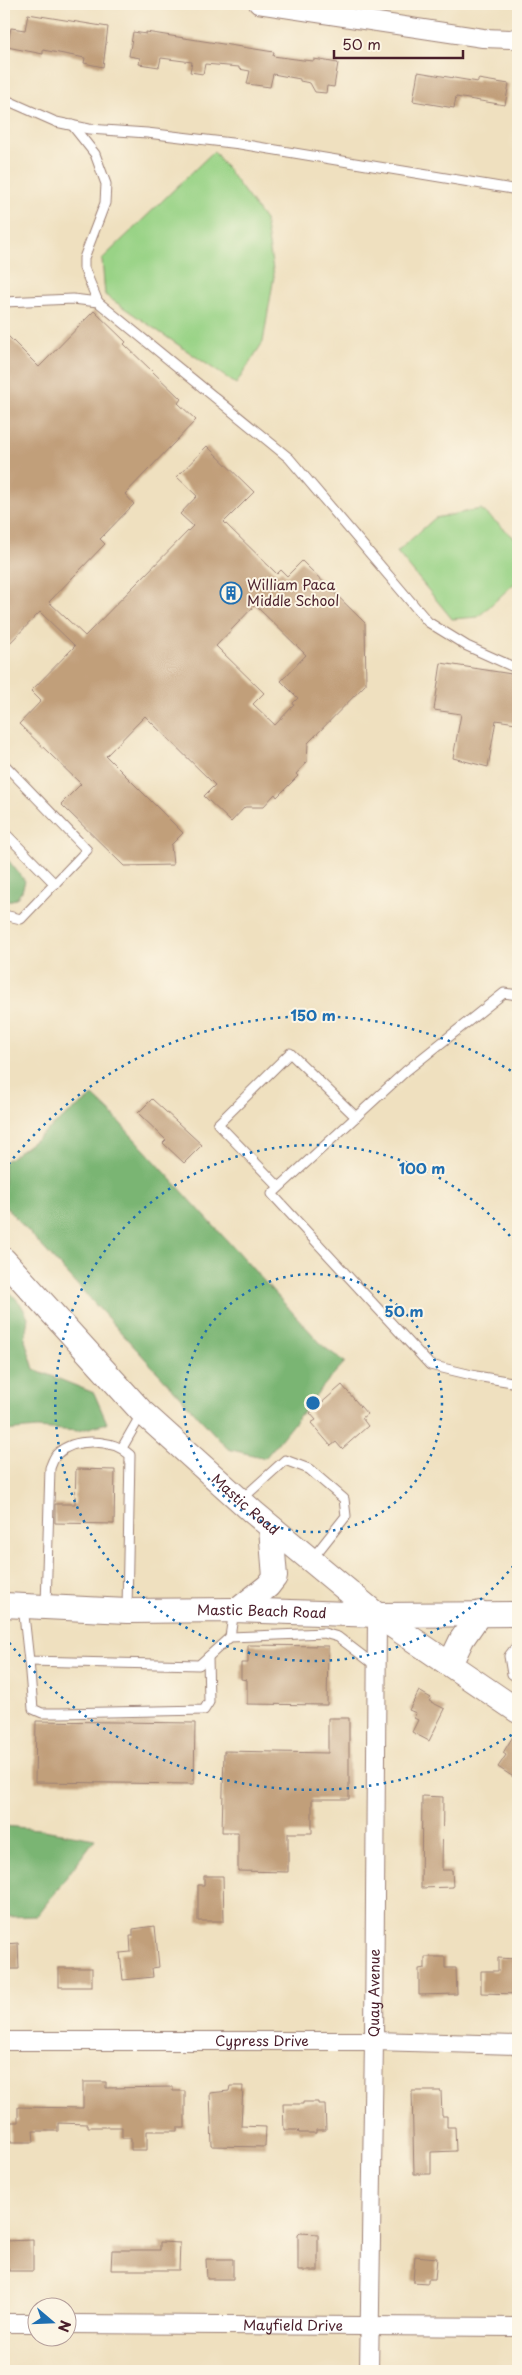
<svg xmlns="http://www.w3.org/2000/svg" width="522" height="2375" viewBox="0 0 522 2375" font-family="'Playpen Sans',sans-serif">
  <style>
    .green { fill: #99d386; stroke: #727958 }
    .forest { fill: #7ab573; stroke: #626a4f }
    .building { fill: #c19f7a; fill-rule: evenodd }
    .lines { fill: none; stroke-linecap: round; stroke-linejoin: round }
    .lane-casing { stroke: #9c8075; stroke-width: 11 }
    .street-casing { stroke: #9c8075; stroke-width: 20 }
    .secondary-casing { stroke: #9c8075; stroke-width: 26 }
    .lane { stroke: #fff; stroke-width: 9 }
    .street { stroke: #fff; stroke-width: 18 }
    .secondary { stroke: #fff; stroke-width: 24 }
    .ring { fill: none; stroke: #1f6fb2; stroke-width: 2.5; stroke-dasharray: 2.5 5 }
    .labels { text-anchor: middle; stroke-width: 4; stroke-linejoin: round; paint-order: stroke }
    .poi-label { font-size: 14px; fill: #4a1f2b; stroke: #fcf5e5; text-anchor: start }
    .street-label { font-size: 14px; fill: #4a1f2b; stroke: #fcf5e5 }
    .centre { fill: #1f6fb2; stroke: #fcf5e5; stroke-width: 2.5 }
    .ring-label { font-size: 15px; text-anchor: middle; font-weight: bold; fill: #1f6fb2; stroke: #fcf5e5; stroke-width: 4; stroke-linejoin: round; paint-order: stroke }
  </style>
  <rect width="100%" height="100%" fill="#fcf5e5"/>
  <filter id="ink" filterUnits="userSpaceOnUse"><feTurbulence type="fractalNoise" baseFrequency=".02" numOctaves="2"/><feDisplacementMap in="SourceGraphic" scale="10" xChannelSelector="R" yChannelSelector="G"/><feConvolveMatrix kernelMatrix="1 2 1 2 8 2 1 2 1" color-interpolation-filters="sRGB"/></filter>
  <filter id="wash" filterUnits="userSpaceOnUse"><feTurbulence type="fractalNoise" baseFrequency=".0096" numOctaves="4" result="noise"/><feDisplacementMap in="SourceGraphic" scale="20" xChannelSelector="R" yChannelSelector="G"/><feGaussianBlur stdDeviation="1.12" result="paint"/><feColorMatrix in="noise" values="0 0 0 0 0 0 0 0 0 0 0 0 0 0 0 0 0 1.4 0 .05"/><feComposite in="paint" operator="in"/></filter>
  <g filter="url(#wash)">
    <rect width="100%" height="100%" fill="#efe0bf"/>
    <g class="green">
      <polygon points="214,151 265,220 274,276 263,342 236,384 105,295 102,259"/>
      <polygon points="481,509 518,541 518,580 478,617 452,619 397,552 435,518"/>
    </g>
    <g class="forest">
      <polygon points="4,855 25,881 22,891 16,899 7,901 4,899"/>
      <path d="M93 1096 111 1113 324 1347 345 1362C316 1392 292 1427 265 1458L228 1449 4 1205V1162C35 1142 62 1117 93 1096Z"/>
      <polygon points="4,1286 20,1303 28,1317 25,1340 34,1369 94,1393 107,1423 78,1431 37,1428 4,1431"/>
      <polygon points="4,1826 38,1829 95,1839 37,1916 4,1917"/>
    </g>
    <g id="blocks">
      <g class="building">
        <polygon points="28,14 108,27 103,67 84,63 85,58 43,50 43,54 7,47 11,28 25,30"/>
        <polygon points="133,32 146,34 146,32 274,52 273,56 303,60 314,61 314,59 338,63 334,87 327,86 326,93 315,92 310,83 300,81 300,79 273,74 270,87 247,84 250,71 239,69 239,67 205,64 203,74 190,72 192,62 161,58 159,67 139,64 140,58 129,56"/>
        <polygon points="418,72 478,82 478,79 509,84 505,105 456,97 454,108 413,101"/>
        <path d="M94 311 126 342 124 344 181 399 178 403 196 420 125 494 134 504 100 539 105 544 49 602 85 636 193 526 180 514 197 496 177 477 207 446 254 492 224 522 277 574 281 570 287 576 302 561 365 623 366 684 308 743 307 762 296 774 298 776 277 797 275 794 263 807H245L231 822 204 796 215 785 145 716 106 756 183 833 171 845 173 865 124 866 61 804 81 784 19 724 41 701 31 691 75 646 40 612 4 649V332L39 367ZM255 605 306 655 281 681 298 698 293 703 294 705 275 725 253 704 264 693 216 646Z"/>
        <polygon points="441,663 518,675 516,723 496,720 488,767 453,758 461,714 434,710"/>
        <polygon points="152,1099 202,1145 184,1163 163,1143 166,1140 138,1113"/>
        <polygon points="342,1385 367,1414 362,1418 368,1426 342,1449 336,1442 331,1446 311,1423 316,1420 310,1413"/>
        <polygon points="76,1469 115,1470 114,1524 55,1523 55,1504 75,1504"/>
        <polygon points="248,1645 328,1646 327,1705 247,1704 247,1680 241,1679 241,1663 248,1663"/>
        <polygon points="419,1691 431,1698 429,1701 445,1709 429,1741 412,1732 418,1720 414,1718 416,1713 409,1710"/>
        <polygon points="328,1718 349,1718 349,1799 312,1799 312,1833 288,1833 288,1872 238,1871 238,1832 222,1832 224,1751 328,1753"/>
        <polygon points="36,1721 195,1723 194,1784 35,1782"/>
        <polygon points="518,1728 518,1780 498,1767 506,1755 503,1753"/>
        <polygon points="422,1796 443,1797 442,1870 452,1870 453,1887 421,1888"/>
        <polygon points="204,1876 223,1876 224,1921 198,1921 198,1885 204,1885"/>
        <polygon points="155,1926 159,1967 152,1968 153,1977 123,1980 120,1953 131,1952 130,1936 133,1936 133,1929"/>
        <polygon points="18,1943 19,1969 4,1969 4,1944"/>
        <polygon points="425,1957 445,1957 445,1968 456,1968 457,1994 419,1995 419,1969 425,1968"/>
        <polygon points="498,1958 516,1959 518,1994 481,1993 481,1971 498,1971"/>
        <rect x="59" y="1968" width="33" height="19"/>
        <polygon points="83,2082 106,2082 106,2088 173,2087 173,2091 185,2091 185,2128 177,2128 177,2131 147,2131 147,2150 131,2150 131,2138 122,2138 122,2127 88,2127 88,2124 58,2123 58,2131 33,2131 34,2142 11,2142 11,2122 18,2122 18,2107 83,2108"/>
        <polygon points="230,2086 243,2086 241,2126 266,2127 265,2147 212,2146 210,2093 229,2091"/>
        <polygon points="412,2091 441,2091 442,2116 447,2116 447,2127 455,2127 456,2151 431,2152 431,2174 414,2174"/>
        <polygon points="303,2102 318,2102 318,2104 325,2104 326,2130 316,2130 316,2133 299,2133 298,2130 284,2130 283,2104 303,2104"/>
        <polygon points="300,2233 318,2234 318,2271 298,2271 298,2235"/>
        <polygon points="33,2240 33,2271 9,2271 9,2268 4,2268 4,2241"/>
        <polygon points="160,2242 180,2243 179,2270 111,2270 112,2250 160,2250"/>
        <polygon points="415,2256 437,2258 435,2279 428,2279 428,2283 413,2282"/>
        <polygon points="206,2259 233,2259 233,2279 207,2279"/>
      </g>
    </g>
  </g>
  <g filter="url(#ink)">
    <use href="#blocks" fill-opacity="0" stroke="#9c8075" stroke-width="1"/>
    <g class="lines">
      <g class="lane-casing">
        <g id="lane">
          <polyline points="4,99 56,122 89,129 147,133 240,144 518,190"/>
          <polyline points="72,125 95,154 106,184 105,203 84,258 84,268 98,302 289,458 428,622 467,646 518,669"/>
          <polyline points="4,302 73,299 98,302"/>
          <polyline points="4,764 87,850 21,919 4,915"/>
          <polyline points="4,832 55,884"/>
          <polyline points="518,995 504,993 406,1071 272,1194 430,1365 476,1376 518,1383"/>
          <polyline points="279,1187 218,1124 290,1053 356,1117"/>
          <polyline points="122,1448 142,1413"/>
          <polyline points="242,1499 285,1460 309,1469 344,1499 346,1516 312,1559"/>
          <polyline points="23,1606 29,1661 199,1665 230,1637 324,1633 338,1637 376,1666"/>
          <path d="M46 1606 50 1468C52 1463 54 1457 57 1454 75 1437 113 1439 130 1455L127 1609"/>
          <polyline points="230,1637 234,1610"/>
          <polyline points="518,1644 509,1656 512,1674 518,1678"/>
          <polyline points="29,1661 33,1709 42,1713 61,1713 204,1710 209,1702 208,1657"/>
        </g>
      </g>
      <g class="street-casing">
        <g id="street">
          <polyline points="258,4 483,38 511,39 518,37"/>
          <path id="s1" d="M4 2041H374L518 2045"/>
          <polyline points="4,2323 38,2323"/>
          <path id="s2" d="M68 2324 518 2327"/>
          <path id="s3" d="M369 2371 374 2041 377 1615"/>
        </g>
      </g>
      <g class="secondary-casing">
        <g id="secondary">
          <path id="s4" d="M4 1260 142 1412 253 1512 377 1615 518 1711"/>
          <path id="s5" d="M4 1605 127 1611 234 1610 377 1615 518 1614"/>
          <polyline points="238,1610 268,1586 275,1577 271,1528"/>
          <polyline points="450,1664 462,1639 480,1613"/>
        </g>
      </g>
      <use href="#lane" class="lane"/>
      <use href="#street" class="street"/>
      <use href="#secondary" class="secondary"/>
    </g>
  </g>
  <g class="ring">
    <circle cx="313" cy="1403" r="129"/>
    <path d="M518 1560A258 258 0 1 1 518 1246"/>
    <path d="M518 1731A387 387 0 0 1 4 1636M4 1170A387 387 0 0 1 518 1075"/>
  </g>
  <defs>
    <g id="building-ring" transform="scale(1.125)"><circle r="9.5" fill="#fcf5e5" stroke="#1f6fb2" stroke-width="1.5"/><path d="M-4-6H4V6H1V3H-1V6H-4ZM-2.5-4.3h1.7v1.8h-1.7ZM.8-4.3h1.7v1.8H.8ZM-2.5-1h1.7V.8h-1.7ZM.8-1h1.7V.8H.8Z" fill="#1f6fb2"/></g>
  </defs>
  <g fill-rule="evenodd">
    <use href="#building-ring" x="231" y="593"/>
  </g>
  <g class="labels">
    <g class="poi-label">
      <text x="247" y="590">William Paca<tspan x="247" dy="16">Middle School</tspan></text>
    </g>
    <g class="street-label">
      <text dy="5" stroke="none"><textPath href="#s4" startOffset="344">Mastic Road</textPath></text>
      <text dy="5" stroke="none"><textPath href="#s5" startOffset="258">Mastic Beach Road</textPath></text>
      <text dy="5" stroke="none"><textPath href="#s3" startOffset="378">Quay Avenue</textPath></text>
      <text dy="5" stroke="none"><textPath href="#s1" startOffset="258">Cypress Drive</textPath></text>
      <text dy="5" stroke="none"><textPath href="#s2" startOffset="225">Mayfield Drive</textPath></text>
    </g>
  </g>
  <circle cx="313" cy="1403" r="8" class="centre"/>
  <g class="ring-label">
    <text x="313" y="1021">150 m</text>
    <text x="422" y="1174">100 m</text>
    <text x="404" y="1317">50 m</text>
  </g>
  <rect width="522" height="2375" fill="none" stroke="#fcf5e5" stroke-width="20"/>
  <g transform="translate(52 2322) rotate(109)"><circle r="24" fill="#fcf5e5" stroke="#b59f9b"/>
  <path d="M0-4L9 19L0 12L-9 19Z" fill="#1f6fb2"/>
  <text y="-8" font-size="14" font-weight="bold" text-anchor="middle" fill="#4a1f2b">N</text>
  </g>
  <path d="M334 50v8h129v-8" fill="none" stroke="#4a1f2b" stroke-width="2.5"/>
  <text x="342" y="50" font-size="15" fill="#4a1f2b" stroke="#fcf5e5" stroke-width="4" paint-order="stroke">50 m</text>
</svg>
